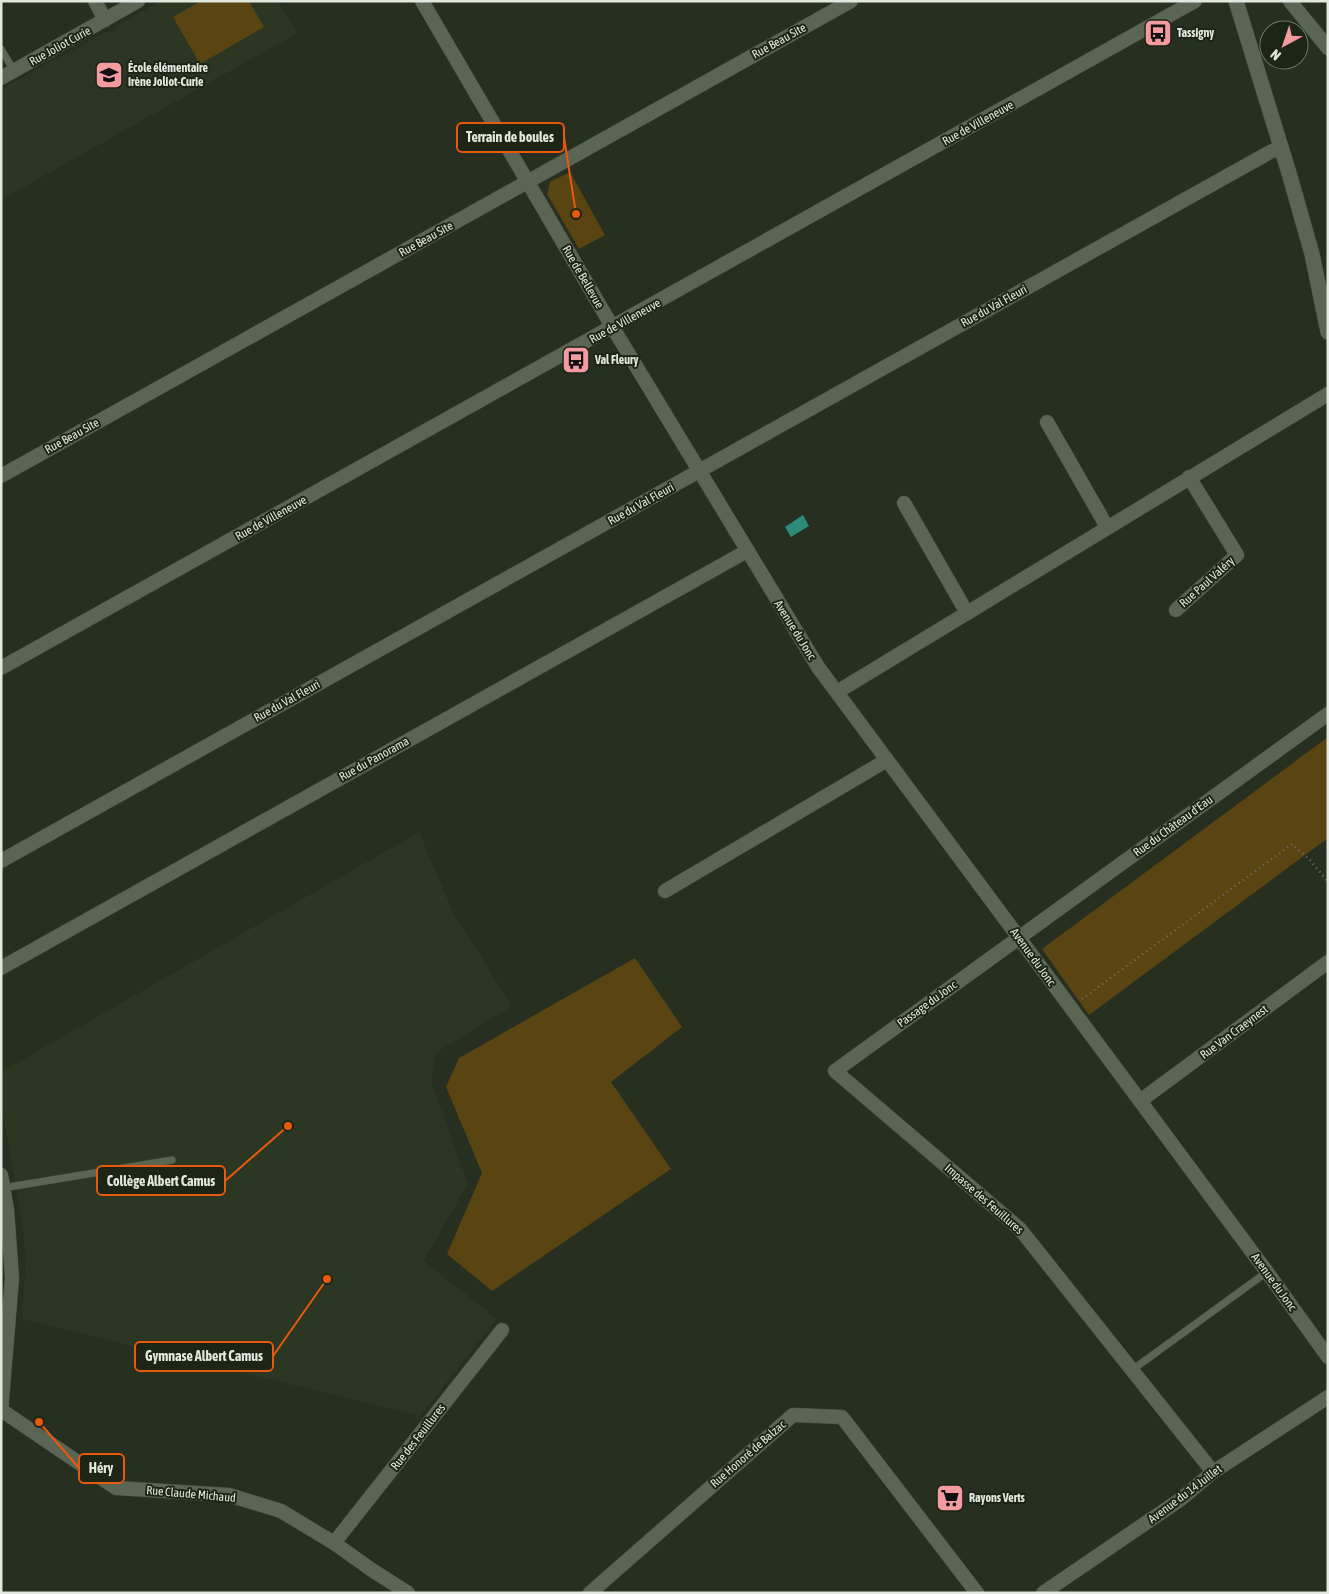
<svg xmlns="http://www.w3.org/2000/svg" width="1329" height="1594" viewBox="0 0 1329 1594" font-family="'Asap Condensed',sans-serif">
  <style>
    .built { fill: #2b3722 }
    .green { fill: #594412 }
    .water { fill: #2d8b7c }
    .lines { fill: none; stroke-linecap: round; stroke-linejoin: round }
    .service-casing { stroke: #42493c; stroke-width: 8 }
    .minor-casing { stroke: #42493c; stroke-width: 15 }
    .secondary-casing { stroke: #42493c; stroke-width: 16 }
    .path { stroke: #6e7568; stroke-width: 2.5; stroke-dasharray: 1 4; stroke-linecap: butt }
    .service { stroke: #5b6554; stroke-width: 7 }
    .minor { stroke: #5b6554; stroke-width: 14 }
    .secondary { stroke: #5b6554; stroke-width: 15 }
    .labels { text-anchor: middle; stroke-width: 4; stroke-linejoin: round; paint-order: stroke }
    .poi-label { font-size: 12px; font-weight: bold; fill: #e2e8de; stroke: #1d2517; text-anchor: start }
    .street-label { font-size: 12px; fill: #e2e8de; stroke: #1d2517 }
    .leader { fill: none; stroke: #e8590c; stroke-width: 2 }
    .callout-dot { fill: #e8590c; stroke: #1d2517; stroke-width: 2 }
    .callout { fill: #1d2517; stroke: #e8590c; stroke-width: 2 }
    .callout-label { font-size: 14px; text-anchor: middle; font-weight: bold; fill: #e2e8de }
  </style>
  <rect width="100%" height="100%" fill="#262f20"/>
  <g class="built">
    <polygon points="161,1 277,1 298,33 1,200 1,89 108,31 110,33 116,30 114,27"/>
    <polygon points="419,832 453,912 512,1006 436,1053 431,1081 468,1184 424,1261 497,1319 420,1416 22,1319 25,1269 24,1233 1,1102 1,1072"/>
  </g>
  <g class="green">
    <polygon points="201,1 249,1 264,27 200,64 173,17"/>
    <polygon points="570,172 605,235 579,249 547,194 550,182"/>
    <polygon points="1328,737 1328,838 1089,1015 1042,949"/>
    <polygon points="635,958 682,1027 611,1082 671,1169 492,1291 447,1254 482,1173 446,1087 459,1058"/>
  </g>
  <polygon class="water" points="803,515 809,526 791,537 785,527"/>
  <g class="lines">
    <g class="service-casing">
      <g id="service">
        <polyline points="1,49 14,71"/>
        <polyline points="3,1188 172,1160"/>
        <polyline points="1132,1370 1267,1272"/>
      </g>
    </g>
    <g class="minor-casing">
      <g id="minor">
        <polyline points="95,1 105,20"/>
        <polyline points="422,1 613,328 818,667 1267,1272 1328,1357"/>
        <polyline points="1290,1 1328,48"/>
        <polyline points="1,78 138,1"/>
        <polyline points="1047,422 1107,527"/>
        <polyline points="1,476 851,1"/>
        <polyline points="904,503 967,613"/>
        <polyline points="1176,610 1237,555 1189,477"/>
        <polyline points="1,668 1195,1"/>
        <polyline points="837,692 1328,394"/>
        <polyline points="1,861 1270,152 1281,148"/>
        <polyline points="665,891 887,760"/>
        <polyline points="1,968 747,551"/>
        <polyline points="1140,1101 1328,962"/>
        <polyline points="1,1175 7,1210 12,1278 1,1412"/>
        <polyline points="1,1410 116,1488 229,1495 281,1511 334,1543 372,1570 408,1593"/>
        <polyline points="1213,1472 1020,1229 835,1071 1328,714"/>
        <polyline points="334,1543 502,1330"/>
        <polyline points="590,1593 793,1415 842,1417 977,1593"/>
        <polyline points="1043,1593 1181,1499 1213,1472 1328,1397"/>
      </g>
    </g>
    <g class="secondary-casing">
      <polyline id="secondary" points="1236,1 1289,173 1312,254 1328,332"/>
    </g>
    <polyline class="path" points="1082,999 1292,844 1310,860 1328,882"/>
    <use href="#service" class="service"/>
    <use href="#minor" class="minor"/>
    <use href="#secondary" class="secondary"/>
  </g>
  <defs>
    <g id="bus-square" transform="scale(1.4375)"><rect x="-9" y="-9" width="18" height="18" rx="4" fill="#f49aa1" stroke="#1d2517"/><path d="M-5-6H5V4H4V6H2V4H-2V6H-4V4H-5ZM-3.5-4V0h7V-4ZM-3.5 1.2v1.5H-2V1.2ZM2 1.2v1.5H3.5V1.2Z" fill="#111"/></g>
    <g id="school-square" transform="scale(1.4375)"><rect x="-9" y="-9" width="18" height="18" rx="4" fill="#f49aa1" stroke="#1d2517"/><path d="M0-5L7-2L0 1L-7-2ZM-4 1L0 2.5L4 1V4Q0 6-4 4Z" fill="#111"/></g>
    <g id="supermarket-square" transform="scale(1.4375)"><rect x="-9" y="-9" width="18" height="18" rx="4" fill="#f49aa1" stroke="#1d2517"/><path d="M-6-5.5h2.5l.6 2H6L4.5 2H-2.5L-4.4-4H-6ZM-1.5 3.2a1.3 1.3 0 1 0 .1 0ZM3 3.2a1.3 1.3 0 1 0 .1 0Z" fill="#111"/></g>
  </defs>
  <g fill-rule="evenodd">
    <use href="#bus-square" x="1158" y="33"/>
    <use href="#school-square" x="109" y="75"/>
    <use href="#bus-square" x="576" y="360"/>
    <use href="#supermarket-square" x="950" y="1498"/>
  </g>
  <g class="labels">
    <g class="poi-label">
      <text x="1177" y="37">Tassigny</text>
      <text x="128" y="72">École élémentaire<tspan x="128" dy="14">Irène Joliot-Curie</tspan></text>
      <text x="595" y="364">Val Fleury</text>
      <text x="969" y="1502">Rayons Verts</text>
    </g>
    <g class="street-label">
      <text transform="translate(779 41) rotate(-29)" y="4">Rue Beau Site</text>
      <text transform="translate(60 46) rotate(-29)" y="4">Rue Joliot Curie</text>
      <text transform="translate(978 123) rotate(-29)" y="4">Rue de Villeneuve</text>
      <text transform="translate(426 239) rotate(-29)" y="4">Rue Beau Site</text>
      <text transform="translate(583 277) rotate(60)" y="4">Rue de Bellevue</text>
      <text transform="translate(994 306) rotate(-29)" y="4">Rue du Val Fleuri</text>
      <text transform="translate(625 321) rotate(-29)" y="4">Rue de Villeneuve</text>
      <text transform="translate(72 436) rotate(-29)" y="4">Rue Beau Site</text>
      <text transform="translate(641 504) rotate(-29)" y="4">Rue du Val Fleuri</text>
      <text transform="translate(271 518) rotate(-29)" y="4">Rue de Villeneuve</text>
      <text transform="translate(1207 582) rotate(-42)" y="4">Rue Paul Valéry</text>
      <text transform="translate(795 630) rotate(58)" y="4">Avenue du Jonc</text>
      <text transform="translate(287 701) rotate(-29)" y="4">Rue du Val Fleuri</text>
      <text transform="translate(374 759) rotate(-29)" y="4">Rue du Panorama</text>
      <text transform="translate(1173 826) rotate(-36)" y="4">Rue du Château d'Eau</text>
      <text transform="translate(1033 957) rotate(54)" y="4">Avenue du Jonc</text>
      <text transform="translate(927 1004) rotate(-36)" y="4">Passage du Jonc</text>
      <text transform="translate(1234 1032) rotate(-37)" y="4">Rue Van Craeynest</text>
      <text transform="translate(984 1199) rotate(41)" y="4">Impasse des Feuillures</text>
      <text transform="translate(1274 1282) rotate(54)" y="4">Avenue du Jonc</text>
      <text transform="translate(418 1437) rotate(-52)" y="4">Rue des Feuillures</text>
      <text transform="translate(748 1454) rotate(-41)" y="4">Rue Honoré de Balzac</text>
      <text transform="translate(191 1494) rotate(5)" y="4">Rue Claude Michaud</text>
      <text transform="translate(1185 1494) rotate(-37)" y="4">Avenue du 14 Juillet</text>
    </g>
  </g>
  <path class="leader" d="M576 214L564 137M288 1126L225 1181M327 1279L273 1356M39 1422L79 1468"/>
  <g class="callout-dot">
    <circle cx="576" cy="214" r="5"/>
    <circle cx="288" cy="1126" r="5"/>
    <circle cx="327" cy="1279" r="5"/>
    <circle cx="39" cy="1422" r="5"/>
  </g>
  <g class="callout">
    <rect x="457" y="123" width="107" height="29" rx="5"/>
    <rect x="97" y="1166" width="128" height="29" rx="5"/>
    <rect x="135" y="1342" width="138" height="29" rx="5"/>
    <rect x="79" y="1454" width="45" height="29" rx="5"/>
  </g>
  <g class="callout-label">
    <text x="510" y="142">Terrain de boules</text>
    <text x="161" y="1186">Collège Albert Camus</text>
    <text x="204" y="1361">Gymnase Albert Camus</text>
    <text x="101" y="1473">Héry</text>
  </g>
  <rect width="1329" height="1594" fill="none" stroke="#e2e8de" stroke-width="5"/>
  <g transform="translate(1284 45) rotate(220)"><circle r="24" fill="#1d2517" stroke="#6c7367"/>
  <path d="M0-4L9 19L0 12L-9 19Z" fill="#f49aa1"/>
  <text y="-8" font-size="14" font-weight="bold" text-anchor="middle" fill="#e2e8de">N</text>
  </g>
</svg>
